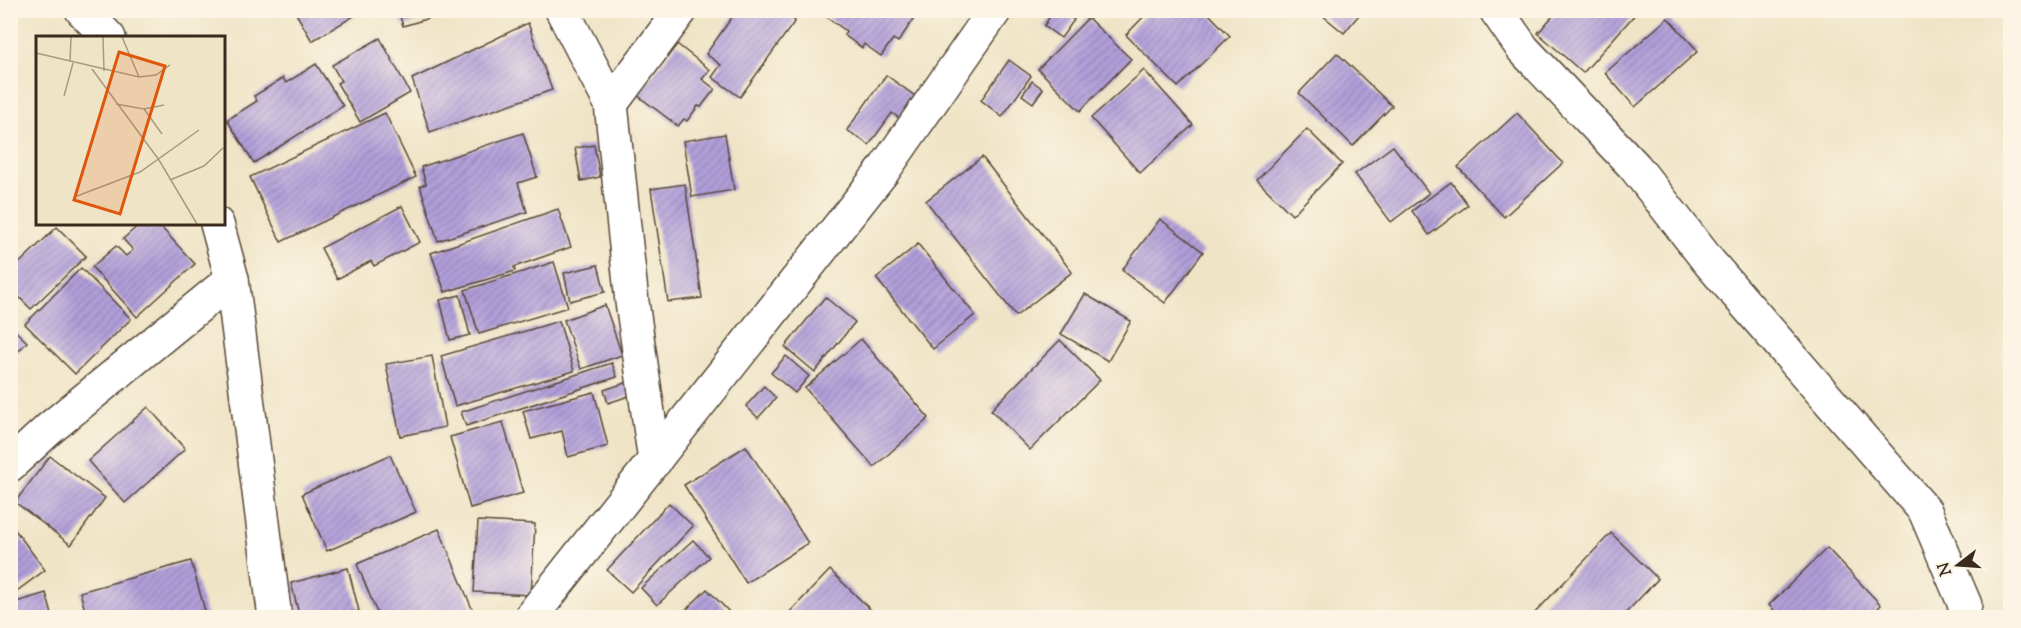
<svg xmlns="http://www.w3.org/2000/svg" width="2021" height="628" viewBox="0 0 2021 628" font-family="'Sorts Mill Goudy',serif">
  <style>
    .building { fill: url(#building-hatch) }
    .lines { fill: none; stroke-linecap: round; stroke-linejoin: round }
    .street-casing { stroke: #564637; stroke-width: 36 }
    .street { stroke: #fff; stroke-width: 33 }
    .inset-road { fill: none; stroke: #a79a83; stroke-width: 1.5 }
    .view { fill: #df570d; fill-opacity: 0.15; stroke: #df570d; stroke-width: 3 }
    .inset-edge { fill: none; stroke: #3b2a1e; stroke-width: 3 }
  </style>
  <defs>
    <pattern id="building-hatch" width="6" height="6" patternUnits="userSpaceOnUse" patternTransform="scale(1.5)"><rect width="6" height="6" fill="#b19fda"/><path d="M-1 1l2-2M0 6l6-6M5 7l2-2" fill="none" stroke="#9182b0"/></pattern>
  </defs>
  <rect width="100%" height="100%" fill="#fcf5e5"/>
  <filter id="ink" filterUnits="userSpaceOnUse"><feTurbulence type="fractalNoise" baseFrequency=".0167" numOctaves="2"/><feDisplacementMap in="SourceGraphic" scale="12" xChannelSelector="R" yChannelSelector="G"/><feConvolveMatrix kernelMatrix="1 2 1 2 8 2 1 2 1" color-interpolation-filters="sRGB"/></filter>
  <filter id="wash" filterUnits="userSpaceOnUse"><feTurbulence type="fractalNoise" baseFrequency=".008" numOctaves="4" result="noise"/><feDisplacementMap in="SourceGraphic" scale="24" xChannelSelector="R" yChannelSelector="G"/><feGaussianBlur stdDeviation="1.35" result="paint"/><feColorMatrix in="noise" values="0 0 0 0 0 0 0 0 0 0 0 0 0 0 0 0 0 1.4 0 .05"/><feComposite in="paint" operator="in"/></filter>
  <g filter="url(#wash)">
    <rect width="100%" height="100%" fill="#efe4c6"/>
    <g id="blocks">
      <g class="building">
        <polygon points="294,10 364,10 312,41"/>
        <polygon points="398,10 453,10 453,11 403,26"/>
        <polygon points="737,10 781,10 795,21 740,97 712,77 721,65 706,54"/>
        <polygon points="821,10 920,10 898,42 893,39 881,56 864,44 862,48 844,35 846,31 820,12"/>
        <polygon points="1054,10 1060,10 1074,20 1061,38 1044,26"/>
        <polygon points="1150,10 1209,10 1207,12 1230,36 1178,87 1126,35"/>
        <polygon points="1316,10 1363,10 1344,33"/>
        <polygon points="1558,10 1635,10 1637,12 1583,73 1538,33"/>
        <polygon points="1088,18 1131,59 1080,111 1038,69"/>
        <polygon points="1668,18 1698,51 1635,107 1605,73"/>
        <polygon points="528,23 552,90 430,132 412,79"/>
        <polygon points="380,38 410,93 360,122 337,83 341,81 332,65"/>
        <polygon points="677,44 710,70 702,79 715,89 701,107 698,106 687,121 684,119 678,126 637,95"/>
        <polygon points="1337,53 1392,106 1353,146 1299,93"/>
        <polygon points="1009,60 1031,76 1002,117 981,100"/>
        <polygon points="316,64 343,106 254,163 227,120 257,101 254,96 283,78 286,83"/>
        <polygon points="1144,70 1193,125 1140,173 1091,118"/>
        <polygon points="886,75 915,96 899,118 892,113 869,145 847,130"/>
        <polygon points="1032,81 1043,89 1033,103 1022,95"/>
        <polygon points="385,113 416,177 281,242 250,177"/>
        <polygon points="1517,113 1563,163 1504,217 1458,167"/>
        <polygon points="1307,129 1342,164 1292,215 1257,180"/>
        <polygon points="523,133 537,177 518,183 527,212 438,241 420,186 426,184 421,167"/>
        <polygon points="725,134 734,190 692,197 683,141"/>
        <polygon points="594,145 600,177 581,181 575,148"/>
        <polygon points="1393,146 1429,193 1391,222 1355,174"/>
        <polygon points="982,157 1072,272 1016,316 926,201"/>
        <polygon points="1451,182 1468,205 1429,235 1412,211"/>
        <polygon points="685,184 702,298 668,302 651,189"/>
        <polygon points="402,206 420,242 374,266 371,261 337,279 321,248"/>
        <polygon points="558,209 571,247 514,267 515,271 445,292 431,253"/>
        <polygon points="1160,219 1203,252 1165,303 1122,270"/>
        <polygon points="140,224 158,224 195,264 137,317 92,267 116,246 126,256 133,250 123,239"/>
        <polygon points="57,227 86,256 31,309 10,288 10,272"/>
        <polygon points="918,244 975,315 933,349 876,278"/>
        <polygon points="554,262 568,307 479,334 465,290"/>
        <polygon points="598,265 605,292 570,301 564,273"/>
        <polygon points="81,268 131,319 75,374 25,324"/>
        <polygon points="1085,294 1131,321 1108,361 1061,334"/>
        <polygon points="460,295 470,335 450,340 440,300"/>
        <polygon points="825,297 855,322 815,372 785,347"/>
        <polygon points="605,305 622,355 581,369 564,320"/>
        <polygon points="559,321 574,371 455,406 441,356"/>
        <polygon points="10,326 27,342 10,360"/>
        <polygon points="861,339 929,418 874,467 805,388"/>
        <polygon points="1060,340 1100,380 1030,450 991,410"/>
        <polygon points="432,356 445,427 400,436 386,364"/>
        <polygon points="786,356 809,376 795,393 771,373"/>
        <polygon points="612,363 617,377 466,426 461,412"/>
        <polygon points="628,382 632,395 608,403 604,390"/>
        <polygon points="764,386 776,398 758,418 746,406"/>
        <polygon points="594,392 608,446 568,457 562,431 531,439 523,411"/>
        <polygon points="148,407 185,449 125,503 88,461"/>
        <polygon points="503,422 523,493 470,508 450,437"/>
        <polygon points="746,446 808,543 746,583 684,485"/>
        <polygon points="390,455 416,512 327,551 302,494"/>
        <polygon points="50,456 105,498 71,545 15,502"/>
        <polygon points="669,503 693,526 631,592 607,570"/>
        <polygon points="478,521 535,524 531,595 474,592"/>
        <polygon points="10,523 45,570 10,596"/>
        <polygon points="439,529 473,611 457,618 379,618 357,564"/>
        <polygon points="1611,533 1658,579 1621,618 1530,618"/>
        <polygon points="693,540 709,557 657,605 641,588"/>
        <polygon points="1827,548 1881,605 1869,618 1781,618 1769,605"/>
        <polygon points="191,561 207,618 87,618 80,592"/>
        <polygon points="348,568 359,611 336,618 300,618 291,583"/>
        <polygon points="830,570 877,616 876,618 784,618"/>
        <polygon points="707,589 735,618 678,618"/>
        <polygon points="46,593 53,618 10,618 10,604"/>
      </g>
    </g>
  </g>
  <g filter="url(#ink)">
    <use href="#blocks" fill-opacity="0" stroke="#564637" stroke-width="1.5"/>
    <g class="lines">
      <g class="street-casing">
        <g id="street">
          <polyline points="82,10 109,38"/>
          <polyline points="562,10 611,104 632,302 655,461"/>
          <polyline points="1496,10 1523,49 1635,167 1709,262 1925,511 1965,605"/>
          <polyline points="611,104 681,10"/>
          <polyline points="217,224 232,279 275,618"/>
          <polyline points="10,465 49,429 232,279"/>
          <polyline points="530,618 883,171 995,10"/>
        </g>
      </g>
      <use href="#street" class="street"/>
    </g>
  </g>
  <g transform="translate(36 36)">
    <rect width="189" height="189" fill="#efe4c6"/>
    <path class="inset-road" d="M67 1 68 35M86 1 103 41M0 17 103 41 120 39 134 29M34 26 35 1M56 33 123 124 161 188M28 60 37 27M80 68 108 73 128 69M108 73 126 98M134 144 168 130 187 112M41 160 104 136 163 94"/>
    <path class="view" d="M83 16 129 30 84 178 38 164Z"/>
    <rect width="189" height="189" class="inset-edge"/>
  </g>
  <rect width="2021" height="628" fill="none" stroke="#fcf5e5" stroke-width="36"/>
  <g transform="translate(1958 565) rotate(253)" stroke="#fcf5e5" stroke-width="4.5" paint-order="stroke">
  <path d="M0-4.5L10 22L0 15L-10 22Z" fill="#3b2a1e"/>
  <text y="-9" font-size="16" font-weight="bold" text-anchor="middle" fill="#3b2a1e">N</text>
  </g>
</svg>
